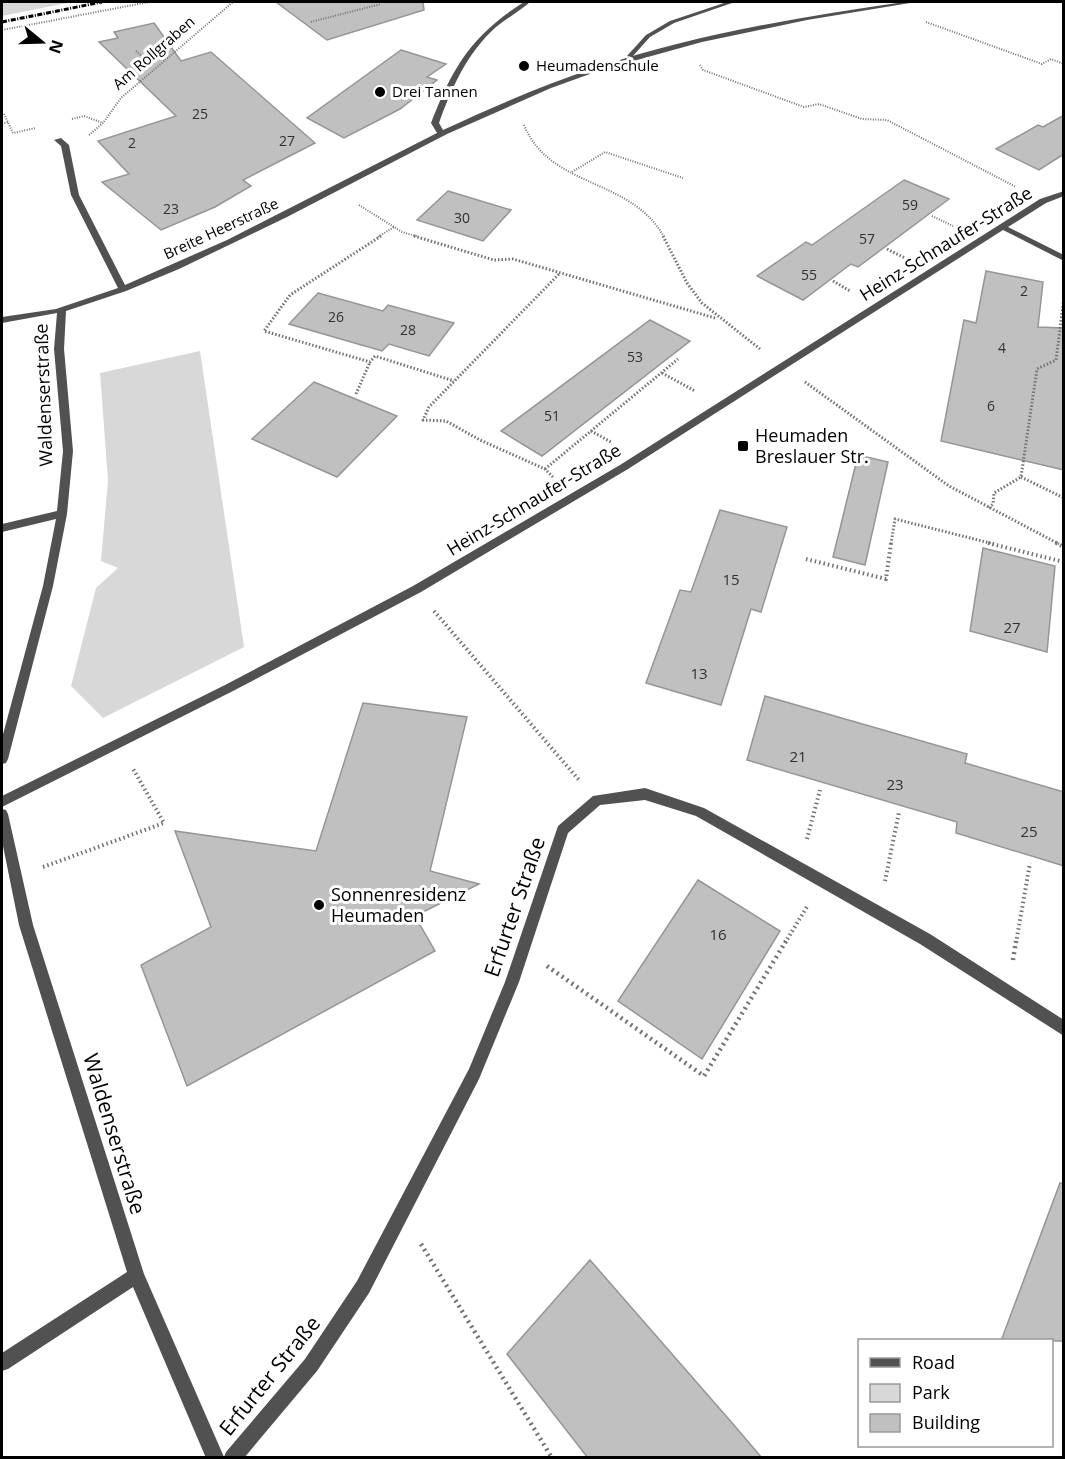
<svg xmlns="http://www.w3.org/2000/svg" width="1065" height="1459" viewBox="0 0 1065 1459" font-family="'Open Sans',sans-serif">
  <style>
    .green { fill: #d8d8d8 }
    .building { fill: #c0c0c0; stroke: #959595; stroke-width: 1.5 }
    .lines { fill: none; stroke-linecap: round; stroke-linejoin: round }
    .path-far3 { stroke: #737373; stroke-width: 2; stroke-dasharray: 1 1.5; stroke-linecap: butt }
    .path-far2 { stroke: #737373; stroke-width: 3; stroke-dasharray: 1.5 2; stroke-linecap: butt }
    .path-far1 { stroke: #737373; stroke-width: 4; stroke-dasharray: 1.5 3; stroke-linecap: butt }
    .path { stroke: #737373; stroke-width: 4.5; stroke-dasharray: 2 4; stroke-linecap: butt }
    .service { fill: #515151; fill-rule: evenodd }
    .minor { fill: #515151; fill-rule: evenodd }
    .rail { stroke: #000; stroke-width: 3; stroke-dasharray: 5 1.5 1 1.5; stroke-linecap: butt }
    .poi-dot { fill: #000; stroke: #fff; stroke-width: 2 }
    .labels { text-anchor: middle; stroke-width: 6; stroke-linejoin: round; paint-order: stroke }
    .far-number-label { font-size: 14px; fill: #303030 }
    .far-street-label { font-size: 15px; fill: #000; stroke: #fff }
    .far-poi-label { font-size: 15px; fill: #000; stroke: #fff; text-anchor: start }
    .number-label { font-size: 15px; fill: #303030 }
    .street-label { font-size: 18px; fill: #000; stroke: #fff }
    .poi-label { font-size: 18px; fill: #000; stroke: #fff; text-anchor: start }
    .near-street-label { font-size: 21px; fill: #000; stroke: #fff }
  </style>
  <rect width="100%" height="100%" fill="#fff"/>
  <g class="green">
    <polygon points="2,2 72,2 2,16"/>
    <polygon points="200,351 244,647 103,718 71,686 96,588 118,568 101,561 108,480 100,373"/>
  </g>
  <g class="building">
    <polygon points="276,2 423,2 424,10 327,40"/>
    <polygon points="154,23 181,61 211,52 315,143 243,180 251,186 215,207 161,230 102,182 129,174 98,141 176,116 99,42 118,38 114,32"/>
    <polygon points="401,50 446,64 427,77 437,80 400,109 344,138 307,118"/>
    <polygon points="1064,115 1064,154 1039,170 996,149 1038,125 1043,127"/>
    <polygon points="904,180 949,199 858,267 851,264 803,300 757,276 806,242 812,245"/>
    <polygon points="448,191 511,210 483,241 417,220"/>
    <polygon points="986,271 1043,282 1038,327 1064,328 1064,470 941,441 964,320 976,323"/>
    <polygon points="318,293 383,311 388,305 454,323 429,356 389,344 382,351 289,324"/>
    <polygon points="650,320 690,341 542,456 501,431"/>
    <polygon points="314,382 397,416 337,477 252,439"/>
    <polygon points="858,455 888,462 865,565 833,557"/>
    <polygon points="720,510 787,527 761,612 751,609 721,705 646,683 680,590 691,592"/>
    <polygon points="983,548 1055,566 1047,652 970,631"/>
    <polygon points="765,696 967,754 965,763 1064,792 1064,866 956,833 957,822 747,760"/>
    <polygon points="363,703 467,717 430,871 479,884 415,916 435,951 187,1086 141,965 211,927 175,831 316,851"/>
    <polygon points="698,880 780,931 702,1059 618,1001"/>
    <polygon points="1060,1183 1064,1184 1064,1341 1001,1341"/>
    <polygon points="590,1260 733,1424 762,1458 588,1458 507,1354"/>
  </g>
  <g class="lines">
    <g class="path-far3">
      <polyline points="311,22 381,4"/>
      <polyline points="926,22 1042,64 1051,59 1064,64"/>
      <polyline points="2,30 149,2"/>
      <polyline points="136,51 143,57 157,54 164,60"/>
      <polyline points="700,65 703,70 804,107 819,104 862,119 887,120 1016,187"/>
      <polyline points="4,114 13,133 36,128"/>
      <polyline points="72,119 84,116 103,123"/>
      <polyline points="2,124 8,122"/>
      <path d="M524 125C550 189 631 177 664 237"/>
      <polyline points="89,135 103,123 121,98 233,2"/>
      <polyline points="572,172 605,152 683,178"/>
      <polyline points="359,205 402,232 419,237"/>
      <polyline points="932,216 953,226"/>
      <polyline points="378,237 394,227"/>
    </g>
    <g class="path-far2">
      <polyline points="381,236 290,295 264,331 370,362 375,356 454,381"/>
      <polyline points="414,236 494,260 513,259 715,318"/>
      <polyline points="663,236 687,283 702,303 760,349"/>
      <polyline points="887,249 905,258"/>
      <polyline points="833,281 850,291"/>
      <polyline points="662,373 695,391"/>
      <polyline points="805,382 949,486 1059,544"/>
      <polyline points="356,394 370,362"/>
      <polyline points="591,431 611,442"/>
      <polyline points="545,469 678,359"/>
      <polyline points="553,477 545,469 480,440 446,421 423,420 429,407 560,273"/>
      <polyline points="1021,477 1064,498"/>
      <polyline points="989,508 993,504 994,493 1021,477 1037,369 1056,360 1064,298"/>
      <polyline points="891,544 895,519 994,544"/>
    </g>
    <g class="path-far1">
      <polyline points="988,543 1064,562"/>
      <polyline points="1056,543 1064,547"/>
      <polyline points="806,559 886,579 891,543"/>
      <polyline points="434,611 579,780"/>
      <polyline points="807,839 820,790"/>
      <polyline points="43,867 164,823 132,767"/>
      <polyline points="885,881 899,812"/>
      <polyline points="785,943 808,905"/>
      <polyline points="1016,943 1030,863"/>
    </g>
    <g class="path">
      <polyline points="1013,960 1016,941"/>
      <polyline points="547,966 704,1076 786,941"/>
      <polyline points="421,1244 552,1458"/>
    </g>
    <polygon class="service" points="727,2 735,2 674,23 650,37 632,57 627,56 646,35 670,21"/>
    <g class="minor">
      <path d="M524 2H530C520 11 507 18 496 27 467 53 452 87 439 123L443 130C493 107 543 85 595 68 695 34 800 17 904 2H916L807 20 702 42 601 70 551 88 447 134 287 217 179 269 126 291 66 311 64 349 73 451 67 514 53 586 8 759 6 763 2 764V738L43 586 56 519 2 532V524L57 511 63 451 54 349 57 313 2 323V317L56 309 118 288 71 195 61 146 54 140 61 138 69 145 79 195 125 285 227 240 437 133 431 123C453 66 472 35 524 2Z"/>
      <polygon points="1064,191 1064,196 1046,203 1008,227 1064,255 1064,261 1003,230 628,469 421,592 233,691 2,807 2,796 225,685 413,586 620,465 1040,199"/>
      <polygon points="645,788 704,808 930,934 1064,1020 1064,1036 920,944 696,816 645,800 600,805 568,833 519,982 479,1079 369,1293 317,1371 244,1458 206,1458 133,1287 8,1369 2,1371 2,1353 127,1272 19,925 2,841 2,809 6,810 8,814 33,925 144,1274 224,1457 226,1452 305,1359 357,1281 469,1069 505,982 558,826 593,796"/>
    </g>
    <polyline class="rail" points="2,22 102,2"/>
  </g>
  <g class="poi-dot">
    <circle cx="524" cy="66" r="6"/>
    <circle cx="380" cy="92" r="6"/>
    <rect x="737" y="440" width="12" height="12" rx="3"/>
    <circle cx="319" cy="905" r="6"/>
  </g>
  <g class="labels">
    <g class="far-number-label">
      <text x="200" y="119">25</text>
      <text x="287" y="146">27</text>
      <text x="132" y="148">2</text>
      <text x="910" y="210">59</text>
      <text x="171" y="214">23</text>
      <text x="462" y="223">30</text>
      <text x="867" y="244">57</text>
      <text x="809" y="280">55</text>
      <text x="1024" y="296">2</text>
      <text x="336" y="322">26</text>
      <text x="408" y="335">28</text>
      <text x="1002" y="353">4</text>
      <text x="635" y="362">53</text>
      <text x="991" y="411">6</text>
      <text x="552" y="421">51</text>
    </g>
    <g class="far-street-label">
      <text transform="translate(154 53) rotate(-41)" y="5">Am Rollgraben</text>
      <text transform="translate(221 229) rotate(-25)" y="5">Breite Heerstraße</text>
    </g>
    <g class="far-poi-label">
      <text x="536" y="71">Heumadenschule</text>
      <text x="392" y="97">Drei Tannen</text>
    </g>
    <g class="number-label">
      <text x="731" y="585">15</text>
      <text x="1012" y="633">27</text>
      <text x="699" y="679">13</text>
      <text x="798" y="762">21</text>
      <text x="895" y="790">23</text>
      <text x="1029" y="837">25</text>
      <text x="718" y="940">16</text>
    </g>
    <g class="street-label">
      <text transform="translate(946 244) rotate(-32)" y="6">Heinz-Schnaufer-Straße</text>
      <text transform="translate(44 395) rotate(-92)" y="6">Waldenserstraße</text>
      <text transform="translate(534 500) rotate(-31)" y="6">Heinz-Schnaufer-Straße</text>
    </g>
    <g class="poi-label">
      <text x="755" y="442">Heumaden<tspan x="755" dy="21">Breslauer Str.</tspan></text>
      <text x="331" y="901">Sonnenresidenz<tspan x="331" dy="21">Heumaden</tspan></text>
    </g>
    <g class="near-street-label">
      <text transform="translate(515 907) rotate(-71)" y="7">Erfurter Straße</text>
      <text transform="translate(114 1134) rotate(73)" y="7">Waldenserstraße</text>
      <text transform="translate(270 1376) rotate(-51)" y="7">Erfurter Straße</text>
    </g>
  </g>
  <rect width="1065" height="1459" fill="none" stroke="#000000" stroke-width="6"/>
  <rect x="858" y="1339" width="195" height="108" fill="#ffffff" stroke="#999999" stroke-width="1.5"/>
  <rect x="870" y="1358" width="30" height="9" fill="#515151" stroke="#999999" stroke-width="1.5"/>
  <text x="912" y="1369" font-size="18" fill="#000000">Road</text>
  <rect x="870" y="1384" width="30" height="18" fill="#d8d8d8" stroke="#999999" stroke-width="1.5"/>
  <text x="912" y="1399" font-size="18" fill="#000000">Park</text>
  <rect x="870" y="1414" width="30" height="18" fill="#c0c0c0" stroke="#999999" stroke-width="1.5"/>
  <text x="912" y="1429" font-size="18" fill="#000000">Building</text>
  <g transform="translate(42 42) rotate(109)" stroke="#ffffff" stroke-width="4.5" paint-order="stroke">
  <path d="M0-4.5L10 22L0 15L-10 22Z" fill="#000000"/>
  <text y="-9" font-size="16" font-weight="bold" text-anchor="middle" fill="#000000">N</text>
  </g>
</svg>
